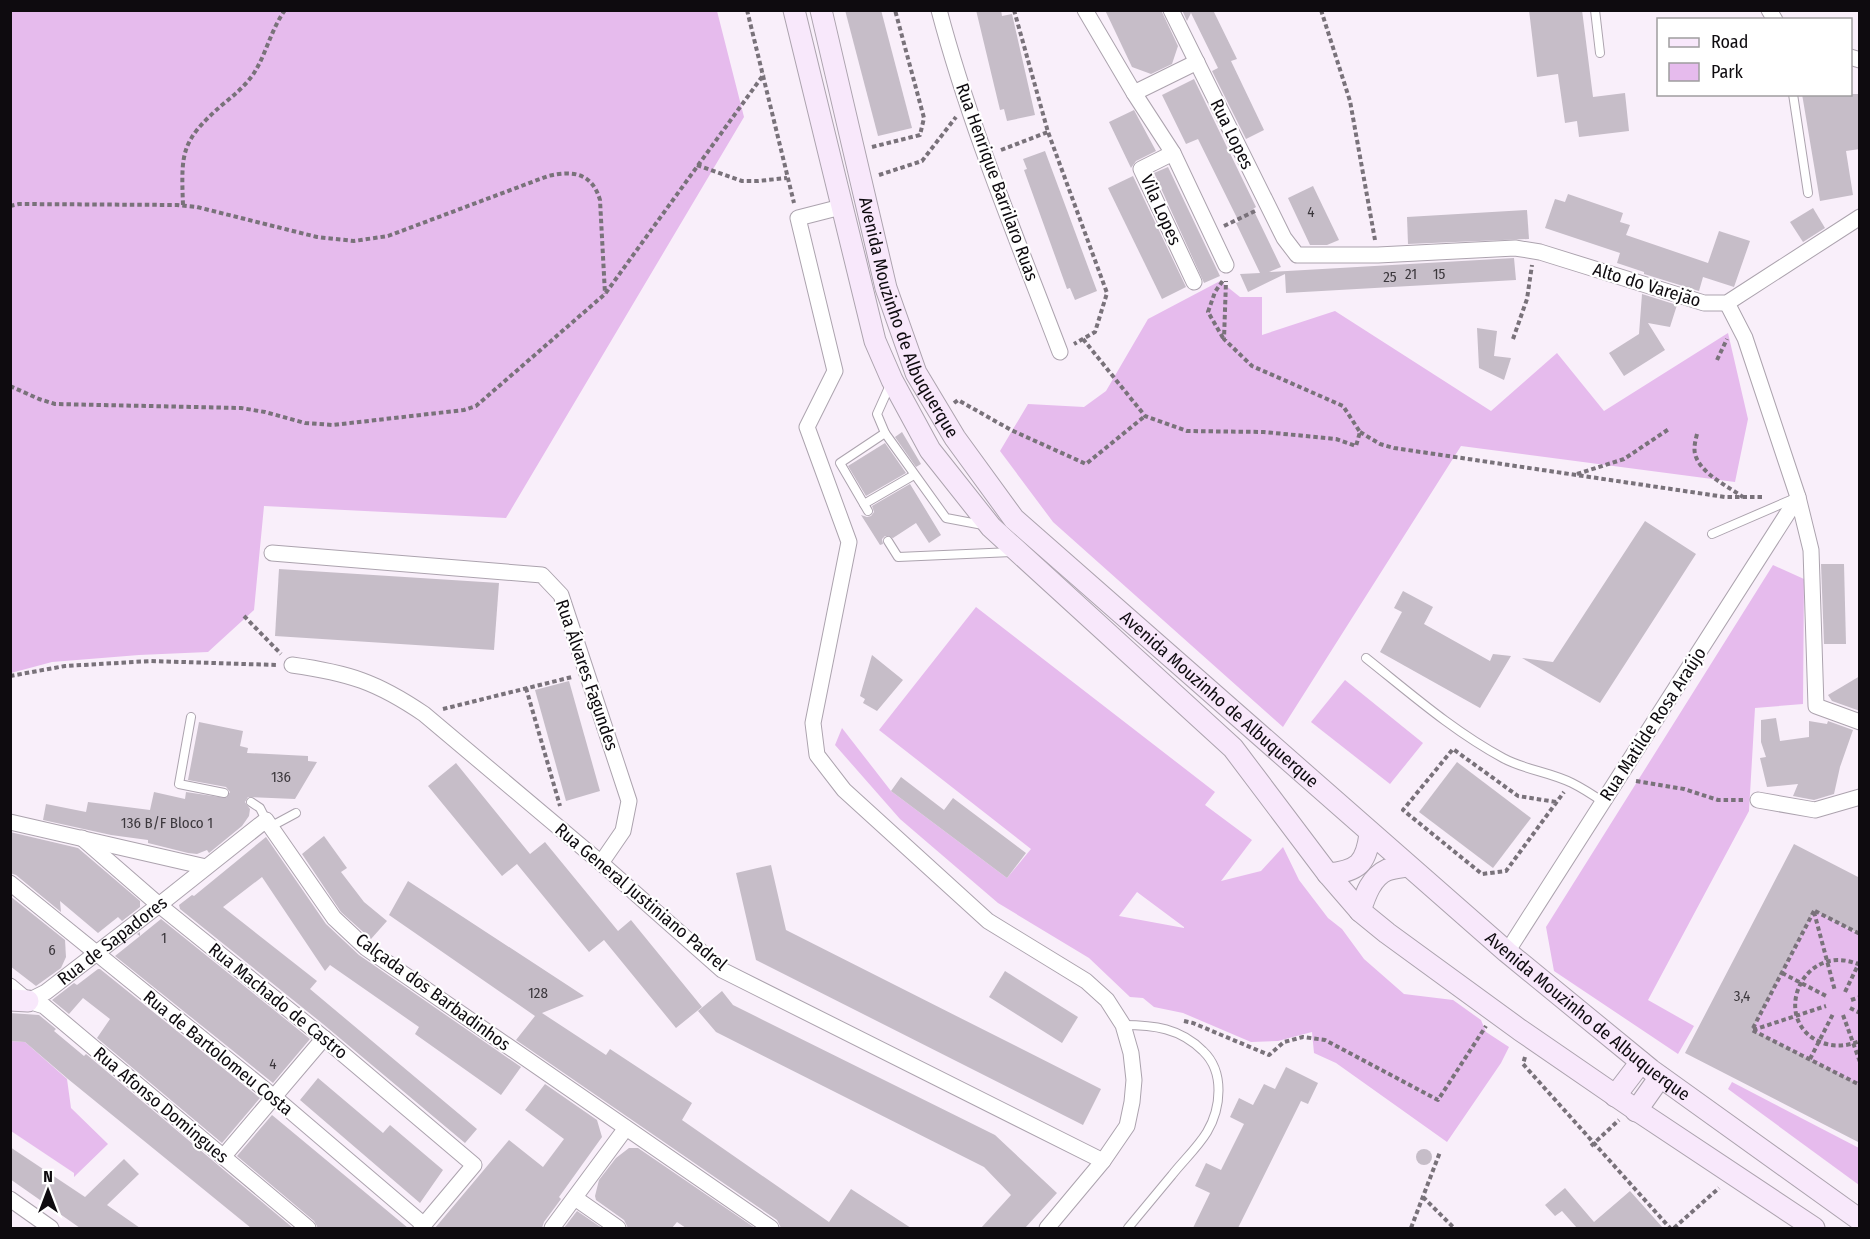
<svg xmlns="http://www.w3.org/2000/svg" width="1870" height="1239" viewBox="0 0 1870 1239" font-family="'Fira Sans Condensed',sans-serif">
  <style>
    .green { fill: #e6bbed; fill-rule: evenodd }
    .building { fill: #c6bdc8 }
    .lines { fill: none; stroke-linecap: round; stroke-linejoin: round }
    .lane-casing { stroke: #aca3ae; stroke-width: 10 }
    .street-casing { stroke: #aca3ae; stroke-width: 17 }
    .secondary-casing { stroke: #aca3ae; stroke-width: 23 }
    .path { stroke: #79727a; stroke-width: 4; stroke-dasharray: 4.5 3; stroke-linecap: butt }
    .lane { stroke: #fff; stroke-width: 8 }
    .street { stroke: #fff; stroke-width: 15 }
    .secondary { stroke: #f8e8fb; stroke-width: 21 }
    .labels { text-anchor: middle; stroke-width: 4.5; stroke-linejoin: round; paint-order: stroke }
    .number-label { font-size: 15px; fill: #3c383d }
    .street-label { font-size: 18px; fill: #0e0b0f; stroke: #fff }
  </style>
  <rect width="100%" height="100%" fill="#f9effa"/>
  <g class="green">
    <polygon points="10,11 717,11 744,117 506,518 264,506 254,610 208,652 139,655 52,662 11,673"/>
    <polygon points="1220,281 1240,297 1262,297 1262,335 1335,311 1491,411 1557,353 1604,411 1728,333 1748,419 1735,482 1461,446 1283,727 1053,522 1000,451 1028,404 1084,407 1106,391 1148,319"/>
    <polygon points="1773,565 1804,579 1803,704 1755,708 1749,811 1648,1000 1694,1026 1678,1054 1554,971 1546,927"/>
    <path d="M976 607 1215 792 1205 805 1252 840 1221 881 1261 871 1283 847 1299 880 1328 918 1342 929 1364 959 1404 994 1453 1000 1481 1020 1486 1032 1509 1047 1501 1063 1447 1142 1336 1063 1314 1053 1312 1032 1278 1041 1251 1042 1183 1013 1154 1007 1143 998 1130 997 1089 958 998 903 900 819 835 745 842 728 891 791 1007 878 1031 849 879 730ZM1137 892 1184 927V928L1119 916Z"/>
    <polygon points="1345,680 1423,743 1390,784 1311,722"/>
    <polygon points="1814,911 1859,934 1859,1085 1752,1030"/>
    <polygon points="10,1041 25,1042 67,1079 71,1108 108,1144 74,1177 74,1173 11,1131"/>
    <polygon points="1732,1082 1859,1148 1859,1185 1728,1089"/>
  </g>
  <g class="building">
    <polygon points="845,10 881,10 912,128 878,136"/>
    <polygon points="976,10 1001,10 1002,16 1012,14 1035,115 1007,121 1004,109 1000,110"/>
    <polygon points="1105,10 1161,10 1178,46 1172,64 1151,74 1132,67"/>
    <polygon points="1182,10 1213,10 1237,59 1231,61 1264,130 1246,139 1212,71 1218,68 1191,13 1187,21"/>
    <polygon points="1529,10 1582,10 1593,97 1625,93 1629,131 1579,137 1577,121 1565,123 1558,74 1537,77"/>
    <polygon points="1194,79 1256,207 1253,209 1281,267 1269,272 1514,258 1516,280 1286,293 1285,274 1248,292 1240,274 1260,273 1236,223 1239,222 1198,139 1186,144 1162,95"/>
    <polygon points="1802,94 1860,94 1860,149 1846,151 1853,195 1820,201"/>
    <polygon points="1134,110 1156,151 1136,161 1131,168 1109,122"/>
    <polygon points="1045,151 1097,291 1075,300 1070,288 1067,289 1024,170 1027,169 1023,159"/>
    <polygon points="1168,167 1220,276 1204,283 1154,173"/>
    <polygon points="1133,176 1186,287 1162,299 1108,188"/>
    <polygon points="1313,186 1339,240 1327,245 1310,245 1288,198"/>
    <polygon points="1568,194 1623,213 1620,222 1630,225 1626,235 1708,263 1719,231 1750,241 1734,287 1703,277 1699,291 1644,274 1644,272 1617,263 1620,253 1545,228 1555,199 1565,202"/>
    <polygon points="1813,208 1825,228 1803,242 1790,222"/>
    <polygon points="1527,210 1529,239 1408,244 1407,217"/>
    <polygon points="1642,294 1677,305 1670,327 1648,323 1665,350 1624,376 1609,353 1639,334"/>
    <polygon points="1477,328 1497,331 1494,356 1511,358 1504,380 1479,368"/>
    <polygon points="902,432 921,464 916,467 895,437"/>
    <polygon points="885,443 906,473 866,496 848,466"/>
    <polygon points="910,484 941,535 929,543 916,523 893,538 885,536 882,539 883,544 880,545 861,515 867,517 871,516 874,512 872,506"/>
    <polygon points="1645,521 1696,554 1600,703 1522,658 1553,662"/>
    <polygon points="1821,564 1844,564 1846,644 1824,644"/>
    <polygon points="279,569 499,583 494,650 275,636"/>
    <polygon points="1403,591 1433,607 1424,624 1490,661 1493,654 1511,656 1480,708 1380,652 1402,612 1394,608"/>
    <polygon points="872,655 903,680 877,711 863,703 865,699 860,696"/>
    <polygon points="1860,676 1860,711 1832,701 1828,695"/>
    <polygon points="569,681 600,791 566,801 535,690"/>
    <polygon points="1776,718 1780,741 1809,737 1809,721 1827,724 1828,721 1853,730 1840,767 1834,794 1814,800 1793,796 1798,784 1767,787 1760,758 1766,757 1761,742 1761,720"/>
    <polygon points="199,722 243,731 240,746 248,748 247,753 308,756 308,761 317,762 295,799 248,797 245,802 250,809 249,816 242,826 209,853 207,850 197,854 188,853 148,843 148,840 111,835 43,820 46,804 86,812 88,802 150,810 154,792 185,799 186,792 226,798 230,792 226,787 188,780"/>
    <polygon points="1457,762 1531,818 1493,868 1419,812"/>
    <polygon points="456,763 530,854 545,842 618,931 631,920 702,1007 676,1028 604,940 589,952 517,864 502,876 428,786"/>
    <polygon points="901,777 944,810 953,798 1026,853 1007,878 891,791"/>
    <polygon points="10,832 78,848 140,901 140,907 122,921 118,917 98,933 60,901 61,912 16,875 10,873"/>
    <polygon points="324,836 347,868 341,872 364,902 387,921 371,939 341,912 302,854"/>
    <polygon points="266,837 326,924 359,955 521,1067 501,1095 415,1034 419,1027 330,965 325,971 262,877 223,907 317,981 310,989 477,1129 465,1143 323,1024 180,909 179,905 192,895 194,896"/>
    <polygon points="1794,844 1860,878 1860,934 1814,911 1752,1030 1860,1085 1860,1143 1685,1053"/>
    <polygon points="771,865 786,930 1101,1089 1083,1125 756,960 736,873"/>
    <polygon points="408,881 584,996 542,1013 606,1055 610,1049 692,1103 682,1120 829,1222 851,1189 911,1228 781,1228 777,1220 516,1040 535,1016 389,915"/>
    <polygon points="10,896 65,940 66,957 61,968 36,986 10,966"/>
    <polygon points="161,919 310,1039 273,1083 115,956 140,936 137,934 140,932 140,936"/>
    <polygon points="98,969 100,969 260,1098 222,1143 97,1038 110,1019 83,998 69,1014 52,1000 74,983 77,985"/>
    <polygon points="1005,971 1078,1017 1062,1043 989,997"/>
    <polygon points="722,991 733,1005 995,1135 1057,1193 1025,1228 981,1228 1011,1195 984,1167 716,1032 698,1011"/>
    <polygon points="10,1013 39,1015 56,1029 54,1031 84,1056 86,1054 293,1228 251,1228 68,1079 25,1042 10,1041"/>
    <polygon points="1286,1067 1318,1083 1308,1104 1301,1101 1238,1228 1193,1228 1210,1193 1195,1186 1206,1163 1221,1170 1244,1124 1230,1117 1239,1098 1253,1105 1264,1084 1275,1089"/>
    <polygon points="318,1078 383,1133 390,1125 443,1170 420,1203 300,1100"/>
    <polygon points="545,1084 597,1120 602,1137 559,1197 561,1199 544,1222 542,1228 435,1228 509,1140 543,1167 564,1139 525,1110"/>
    <polygon points="272,1115 408,1228 318,1228 314,1221 237,1156"/>
    <polygon points="10,1147 85,1197 124,1159 139,1174 107,1205 140,1228 80,1228 10,1179"/>
    <polygon points="629,1148 638,1148 755,1228 686,1228 677,1222 672,1228 628,1228 624,1220 596,1200 595,1196 599,1180 616,1158"/>
    <circle cx="1424" cy="1157" r="8"/>
    <polygon points="1565,1188 1594,1222 1630,1191 1663,1228 1577,1228 1562,1211 1555,1216 1545,1205"/>
    <polygon points="577,1211 602,1228 564,1228"/>
  </g>
  <g class="lines">
    <g class="lane-casing">
      <g id="lane">
        <polyline points="1595,10 1600,53"/>
        <polyline points="1793,94 1808,193"/>
        <polyline points="890,385 877,414 885,433 946,518 983,525"/>
        <polyline points="864,504 914,475"/>
        <polyline points="868,511 840,463 885,433"/>
        <polyline points="1712,534 1793,499"/>
        <polyline points="888,541 898,557 1012,552"/>
        <path d="M1366 658C1410 693 1453 731 1503 758 1525 770 1550 772 1572 783 1582 788 1593 795 1603 802"/>
        <polyline points="191,717 179,784 224,793"/>
        <polyline points="251,802 260,808 266,820"/>
        <polyline points="270,827 296,813"/>
        <path d="M1123 1025C1154 1025 1180 1028 1203 1051 1225 1072 1221 1108 1207 1132 1198 1147 1183 1161 1172 1175 1157 1193 1142 1211 1128 1228"/>
      </g>
    </g>
    <g class="street-casing">
      <g id="street">
        <path d="M939 10C970 127 1017 239 1060 352"/>
        <polyline points="1085,10 1134,93 1197,62"/>
        <polyline points="1171,10 1284,238 1297,255 1378,255 1515,248 1540,252 1704,303 1727,303 1860,217"/>
        <polyline points="1769,10 1775,20"/>
        <polyline points="1850,57 1860,60"/>
        <polyline points="1134,93 1173,153 1226,265"/>
        <polyline points="1173,153 1141,169 1194,282"/>
        <polyline points="841,207 798,218 835,371 807,427 849,542 813,723 817,755 844,790 988,921 1086,981 1107,1000 1123,1025 1131,1053 1134,1080 1132,1102 1127,1126 1103,1161 1047,1228"/>
        <polyline points="1727,303 1745,338 1798,497 1811,550 1816,706 1860,722"/>
        <polyline points="272,553 542,575 561,595 629,801 623,831 601,863"/>
        <path d="M292 665C349 673 377 682 424 714L601 863 722 970 1103 1161"/>
        <polyline points="1758,800 1815,810 1860,797"/>
        <polyline points="10,822 206,867"/>
        <polyline points="82,838 159,905 324,1038 474,1165 421,1228"/>
        <polyline points="10,883 274,1097 424,1225"/>
        <polyline points="1507,952 1798,497"/>
        <polyline points="10,986 28,1001 44,1006 308,1228"/>
        <path id="s1" d="M28 1001 46 992 159 905 266 820 334 918 366 948 771 1228"/>
        <polyline points="223,1157 324,1038"/>
        <polyline points="575,1198 618,1228"/>
        <polyline points="10,1199 51,1228"/>
        <polyline points="552,1228 626,1128"/>
      </g>
    </g>
    <g class="secondary-casing">
      <g id="secondary">
        <polyline points="794,10 875,341 892,380 930,450 991,527 1233,748 1328,874 1360,911 1387,933 1520,1030 1632,1107 1814,1228"/>
        <path id="s2" d="M821 10 886 288 916 373 955 438 1014 519 1507 952 1651 1070 1860 1220"/>
        <path d="M1328 874C1358 871 1366 864 1370 834"/>
        <path d="M1360 911C1365 896 1371 877 1387 870 1393 868 1401 867 1407 866"/>
        <polyline points="10,1000 28,1001"/>
        <polyline points="1615,1096 1641,1062"/>
        <polyline points="1636,1111 1660,1077"/>
      </g>
    </g>
    <g class="path">
      <polyline points="747,10 794,203"/>
      <polyline points="1014,10 1048,132 1107,293 1095,332 1074,344"/>
      <polyline points="1321,10 1350,101 1375,240"/>
      <polyline points="872,147 920,135 924,118 895,10"/>
      <polyline points="1001,150 1048,132"/>
      <polyline points="697,165 742,181 758,181 787,178"/>
      <polyline points="879,175 922,161 956,117"/>
      <path d="M183 205C181 152 181 141 222 105 233 96 244 87 252 76 266 56 270 31 285 10"/>
      <path d="M10 206 19 204 177 205 197 207 317 237 354 241 388 236 548 176C573 170 592 173 600 200L605 294"/>
      <polyline points="1224,226 1255,211"/>
      <polyline points="1223,338 1208,312 1215,292 1224,279"/>
      <polyline points="1083,339 1145,416 1187,431 1264,432 1336,439 1356,446 1360,432 1343,406 1252,366 1224,339 1226,281"/>
      <polyline points="1513,339 1527,299 1532,265"/>
      <polyline points="1717,360 1727,339"/>
      <polyline points="10,386 39,399 55,404 241,408 265,412 305,423 333,425 464,410 476,406 605,294 764,74"/>
      <polyline points="954,403 958,400 1011,430 1086,464 1145,416"/>
      <polyline points="1360,432 1380,444 1394,448 1725,497 1762,497"/>
      <path d="M1697 434C1695 442 1693 450 1696 457 1703 475 1729 487 1743 497"/>
      <polyline points="1577,474 1624,459 1669,429"/>
      <polyline points="244,616 281,654"/>
      <polyline points="10,676 65,666 151,661 276,665"/>
      <polyline points="526,688 560,806"/>
      <polyline points="443,709 572,677"/>
      <polyline points="1636,781 1684,789 1718,800 1743,800"/>
      <polyline points="1556,802 1518,796 1453,749 1403,810 1482,874 1506,871 1564,792"/>
      <polyline points="1814,911 1752,1030 1860,1085"/>
      <polyline points="1815,911 1860,934"/>
      <polyline points="1814,912 1835,991"/>
      <path d="M1860 965C1802 939 1768 1023 1823 1043 1835 1047 1848 1046 1860 1041"/>
      <polyline points="1782,973 1828,997"/>
      <polyline points="1845,992 1860,961"/>
      <polyline points="1851,1000 1860,997"/>
      <polyline points="1850,1008 1860,1013"/>
      <polyline points="1843,1015 1860,1062"/>
      <polyline points="1184,1021 1193,1023 1269,1055 1284,1042 1303,1037 1325,1040 1438,1100 1486,1026"/>
      <polyline points="1753,1030 1826,1006"/>
      <polyline points="1525,1057 1523,1064 1670,1228"/>
      <polyline points="1810,1059 1833,1014"/>
      <polyline points="1591,1146 1619,1120"/>
      <polyline points="1423,1197 1454,1228"/>
      <polyline points="1411,1228 1440,1152"/>
      <polyline points="1674,1228 1719,1188"/>
    </g>
    <use href="#lane" class="lane"/>
    <use href="#street" class="street"/>
    <use href="#secondary" class="secondary"/>
  </g>
  <g class="labels">
    <g class="number-label">
      <text x="1311" y="217">4</text>
      <text x="1411" y="279">21</text>
      <text x="1439" y="279">15</text>
      <text x="1390" y="282">25</text>
      <text x="281" y="782">136</text>
      <text x="167" y="828">136 B/F Bloco 1</text>
      <text x="164" y="943">1</text>
      <text x="52" y="955">6</text>
      <text x="538" y="998">128</text>
      <text x="1742" y="1001">3,4</text>
      <text x="273" y="1069">4</text>
    </g>
    <g class="street-label">
      <text transform="translate(1232 134) rotate(64)" y="6">Rua Lopes</text>
      <text transform="translate(997 182) rotate(70)" y="6">Rua Henrique Barrilaro Ruas</text>
      <text transform="translate(1161 210) rotate(66)" y="6">Vila Lopes</text>
      <text transform="translate(1647 285) rotate(17)" y="6">Alto do Varejão</text>
      <text dy="6" stroke="none"><textPath href="#s2" startOffset="321">Avenida Mouzinho de Albuquerque</textPath></text>
      <text transform="translate(587 675) rotate(71)" y="6">Rua Álvares Fagundes</text>
      <text dy="6" stroke="none"><textPath href="#s2" startOffset="825">Avenida Mouzinho de Albuquerque</textPath></text>
      <text transform="translate(1653 724) rotate(-57)" y="6">Rua Matilde Rosa Araújo</text>
      <text transform="translate(641 897) rotate(40)" y="6">Rua General Justiniano Padrel</text>
      <text dy="6" stroke="none"><textPath href="#s1" startOffset="104">Rua de Sapadores</textPath></text>
      <text transform="translate(433 992) rotate(36)" y="6">Calçada dos Barbadinhos</text>
      <text transform="translate(278 1001) rotate(39)" y="6">Rua Machado de Castro</text>
      <text dy="6" stroke="none"><textPath href="#s2" startOffset="1311">Avenida Mouzinho de Albuquerque</textPath></text>
      <text transform="translate(218 1053) rotate(39)" y="6">Rua de Bartolomeu Costa</text>
      <text transform="translate(161 1105) rotate(40)" y="6">Rua Afonso Domingues</text>
    </g>
  </g>
  <rect width="1870" height="1239" fill="none" stroke="#0e0b0f" stroke-width="24"/>
  <rect x="1657" y="18" width="195" height="78" fill="#ffffff" stroke="#9f9d9f" stroke-width="1.5"/>
  <rect x="1669" y="38" width="30" height="9" fill="#f8e8fb" stroke="#9f9d9f" stroke-width="1.5"/>
  <text x="1711" y="48" font-size="18" fill="#0e0b0f">Road</text>
  <rect x="1669" y="63" width="30" height="18" fill="#e6bbed" stroke="#9f9d9f" stroke-width="1.5"/>
  <text x="1711" y="78" font-size="18" fill="#0e0b0f">Park</text>
  <g transform="translate(48 1191)" stroke="#ffffff" stroke-width="4.5" paint-order="stroke">
  <path d="M0-4.5L10 22L0 15L-10 22Z" fill="#0e0b0f"/>
  <text y="-9" font-size="16" font-weight="bold" text-anchor="middle" fill="#0e0b0f">N</text>
  </g>
</svg>
